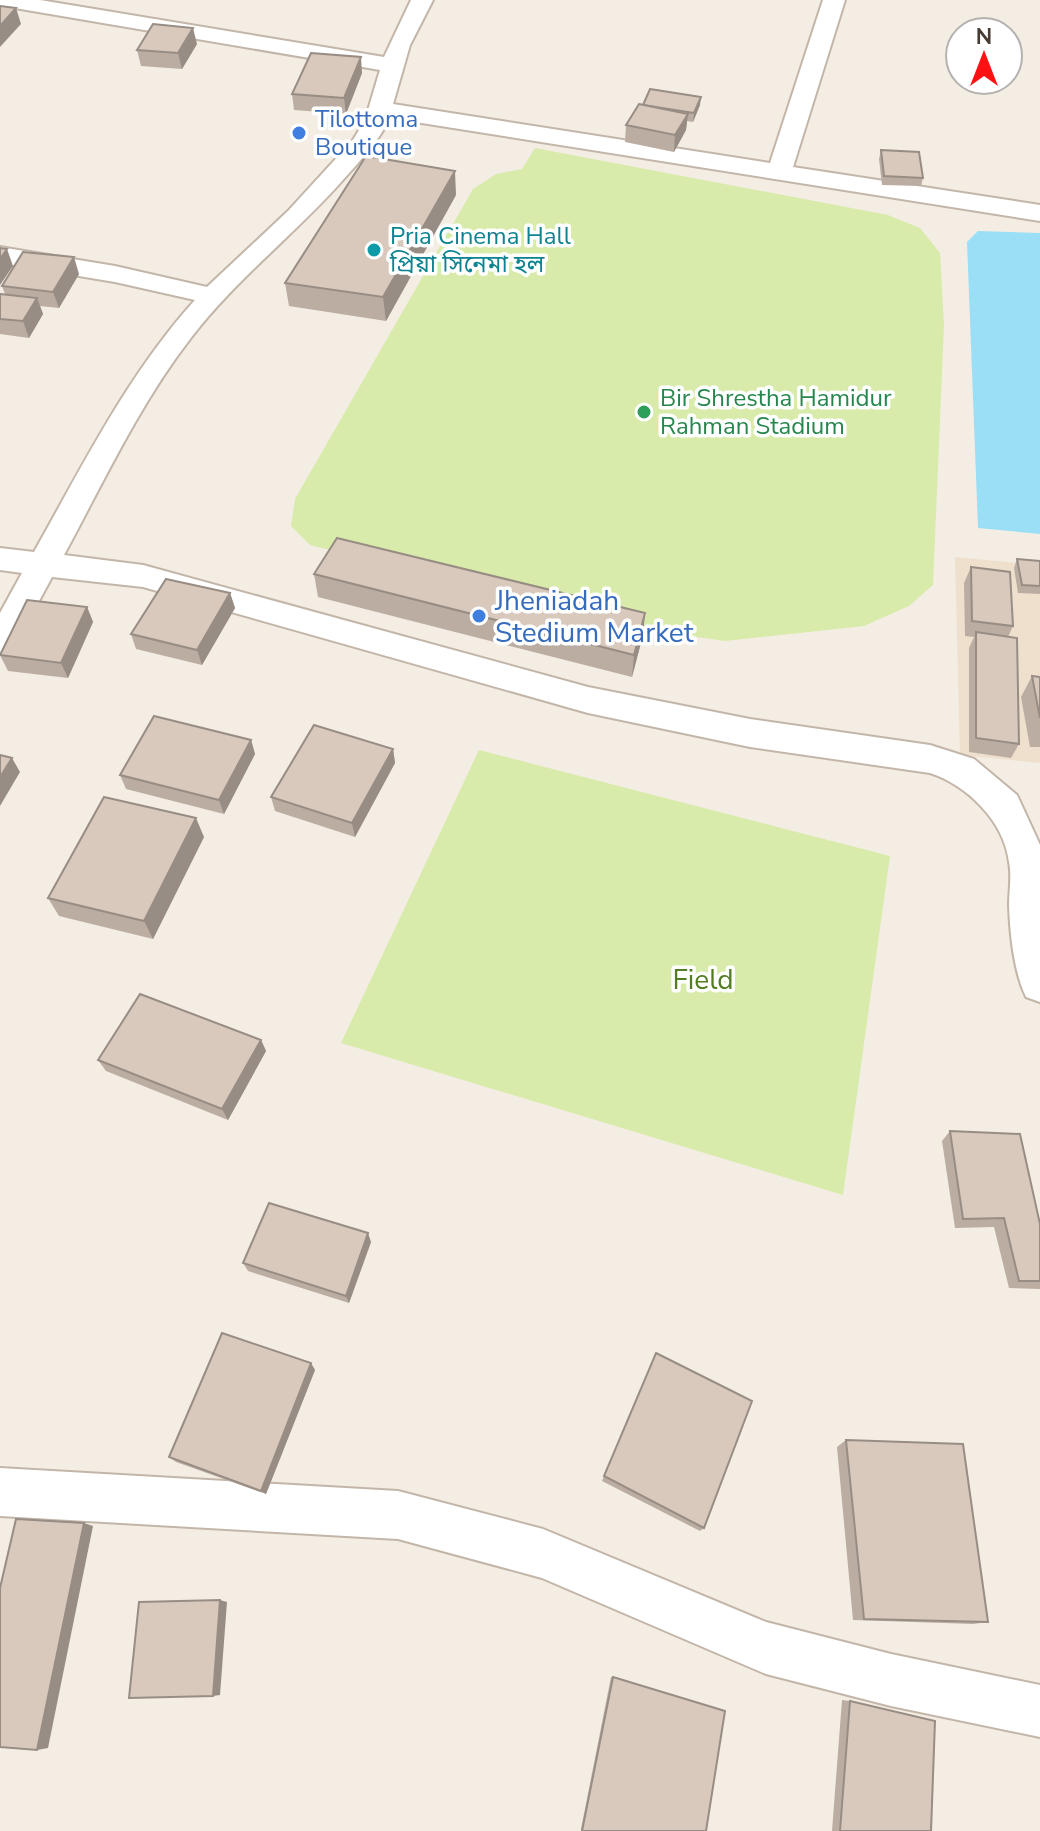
<svg xmlns="http://www.w3.org/2000/svg" width="1040" height="1831" viewBox="0 0 1040 1831" font-family="'Nunito Sans','Noto Sans Bengali',sans-serif">
  <style>
    .education { fill: #eee0cd }
    .green { fill: #d8ebaa }
    .water { fill: #9bdff6 }
    .lines { fill: none; stroke-linecap: round; stroke-linejoin: round }
    .street-casing { stroke: #c3b6a9; stroke-width: 4 }
    .street { fill: #fff; fill-rule: evenodd }
    .wall { fill: #bbada2 }
    .shaded-wall { fill: #988d84 }
    .building { fill: #d9c9bc; stroke: #988d84; stroke-width: 2 }
    .shop-dot { fill: #3f7fe0; stroke: #fff; stroke-width: 3 }
    .culture-dot { fill: #0f9aa8; stroke: #fff; stroke-width: 3 }
    .leisure-dot { fill: #2e9e5b; stroke: #fff; stroke-width: 3 }
    .labels { text-anchor: middle; stroke-width: 7; stroke-linejoin: round; paint-order: stroke }
    .far-shop-label { font-size: 24px; fill: #366cbe; stroke: #fff; text-anchor: start }
    .far-culture-label { font-size: 24px; fill: #0d838f; stroke: #fff; text-anchor: start }
    .far-leisure-label { font-size: 24px; fill: #27864d; stroke: #fff; text-anchor: start }
    .shop-label { font-size: 28px; fill: #366cbe; stroke: #fff; text-anchor: start }
    .park-label { font-size: 28px; fill: #537d22; stroke: #fff }
  </style>
  <rect width="100%" height="100%" fill="#f4ede4"/>
  <polygon class="education" points="955,557 1040,565 1040,763 960,755"/>
  <g class="green">
    <polygon points="535,148 888,215 920,228 940,253 944,325 933,585 909,606 864,626 725,641 653,631 310,545 291,526 295,499 473,189 496,174 522,169"/>
    <polygon points="479,750 890,856 843,1195 341,1043"/>
  </g>
  <polygon class="water" points="978,231 1040,233 1040,534 978,528 967,242"/>
  <g class="lines">
    <g class="street-casing">
      <g id="street">
        <path d="M0 0H40L384 57 411 0H433L410 45 393 104 770 163 823 0H845L793 167 1040 205V221L390 118C378 142 360 161 342 181 294 235 234 281 190 339 139 405 103 483 64 555L143 565 588 687 750 719 930 745 974 759 1017 795 1040 845V1002L1026 997C1014 972 1010 934 1009 905 1009 891 1012 876 1009 862 1004 821 967 785 930 773L750 747 588 713 143 587 52 577 12 651 0 654V613L22 573 0 570V548L34 552C83 465 128 374 195 300L115 282 0 263V247L115 266 207 287 288 211 353 140 365 120 380 70 3 6H0Z"/>
        <polygon points="0,1468 398,1491 543,1529 766,1622 891,1654 1040,1685 1040,1737 891,1706 766,1674 542,1578 398,1539 0,1516"/>
      </g>
    </g>
    <use href="#street" class="street"/>
  </g>
  <g class="wall">
    <polygon points="197,44 182,69 141,66 137,50"/>
    <polygon points="362,73 346,114 294,110 292,94"/>
    <polygon points="643,105 700,105 693,122 687,121 686,130 674,152 625,142 626,125"/>
    <polygon points="881,150 923,178 921,186 882,185 879,159"/>
    <polygon points="456,195 386,321 289,306 285,283"/>
    <polygon points="79,274 59,308 40,306 43,314 29,338 0,334 0,294 5,294 2,286"/>
    <polygon points="1017,559 1040,561 1040,594 1018,593 1014,568"/>
    <polygon points="971,567 1013,626 1008,637 1019,744 1011,758 969,752 969,648 974,637 965,636 964,583"/>
    <polygon points="314,574 645,613 643,635 632,677 318,597"/>
    <polygon points="230,593 235,608 202,665 136,649 131,634"/>
    <polygon points="87,607 93,622 68,678 8,671 0,655"/>
    <polygon points="1032,676 1040,677 1040,747 1030,747 1021,697"/>
    <polygon points="251,740 255,754 224,814 126,789 120,775"/>
    <polygon points="393,749 395,763 355,837 275,811 271,797"/>
    <polygon points="204,837 153,939 59,916 48,898"/>
    <polygon points="261,1040 266,1051 228,1120 106,1071 98,1060"/>
    <polygon points="950,1131 1040,1224 1040,1289 1009,1288 994,1227 955,1228 942,1141"/>
    <polygon points="371,1242 349,1303 248,1271 243,1263"/>
    <polygon points="656,1353 704,1528 700,1531 602,1481"/>
    <polygon points="315,1370 266,1494 176,1462 169,1457"/>
    <polygon points="846,1440 988,1622 973,1624 853,1620 837,1447"/>
    <polygon points="611,1677 613,1677 706,1831 581,1831 581,1829"/>
    <polygon points="842,1700 850,1701 931,1831 832,1831"/>
  </g>
  <g class="shaded-wall">
    <polygon points="16,8 21,24 0,47 0,26"/>
    <polygon points="193,28 197,44 182,69 178,53"/>
    <polygon points="361,57 362,73 346,114 344,98"/>
    <polygon points="701,97 700,105 693,122 694,113"/>
    <polygon points="688,114 686,130 674,152 675,135"/>
    <polygon points="455,171 456,195 386,321 383,297"/>
    <polygon points="7,249 13,266 0,285 0,259"/>
    <polygon points="74,257 79,274 59,308 53,292"/>
    <polygon points="37,298 43,314 29,338 23,321"/>
    <polygon points="230,593 235,608 202,665 197,650"/>
    <polygon points="87,607 93,622 68,678 61,663"/>
    <polygon points="645,613 643,635 632,677 634,655"/>
    <polygon points="251,740 255,754 224,814 219,800"/>
    <polygon points="393,749 395,763 355,837 352,823"/>
    <polygon points="12,758 20,772 0,806 0,777"/>
    <polygon points="196,818 204,837 153,939 144,921"/>
    <polygon points="261,1040 266,1051 228,1120 222,1109"/>
    <polygon points="368,1233 371,1242 349,1303 346,1296"/>
    <polygon points="311,1363 315,1370 266,1494 261,1491"/>
    <polygon points="84,1523 93,1526 48,1748 37,1750"/>
    <polygon points="220,1600 227,1602 220,1695 213,1696"/>
  </g>
  <g class="building">
    <polygon points="0,6 16,8 0,26"/>
    <polygon points="153,24 193,28 178,53 137,50"/>
    <polygon points="311,53 361,57 344,98 292,94"/>
    <polygon points="650,89 701,97 694,113 643,105"/>
    <polygon points="639,104 688,114 675,135 626,125"/>
    <polygon points="881,150 919,152 923,178 884,176"/>
    <polygon points="366,156 455,171 383,297 285,283"/>
    <polygon points="0,248 7,249 0,259"/>
    <polygon points="23,252 74,257 53,292 2,286"/>
    <polygon points="0,294 37,298 23,321 0,319"/>
    <polygon points="337,538 645,613 634,655 314,574"/>
    <polygon points="1017,559 1040,561 1040,586 1022,585"/>
    <polygon points="971,567 1010,572 1013,626 972,621"/>
    <polygon points="166,579 230,593 197,650 131,634"/>
    <polygon points="27,600 87,607 61,663 0,655"/>
    <polygon points="976,632 1017,638 1019,744 976,738"/>
    <polygon points="1032,676 1040,677 1040,718"/>
    <polygon points="154,716 251,740 219,800 120,775"/>
    <polygon points="314,725 393,749 352,823 271,797"/>
    <polygon points="0,755 12,758 0,777"/>
    <polygon points="104,797 196,818 144,921 48,898"/>
    <polygon points="140,994 261,1040 222,1109 98,1060"/>
    <polygon points="950,1131 1020,1134 1040,1224 1040,1281 1019,1281 1004,1218 963,1219"/>
    <polygon points="269,1203 368,1233 346,1296 243,1263"/>
    <polygon points="222,1333 311,1363 261,1491 169,1457"/>
    <polygon points="656,1353 752,1401 704,1528 604,1476"/>
    <polygon points="846,1440 963,1444 988,1622 864,1619"/>
    <polygon points="16,1519 84,1523 37,1750 0,1747 0,1588"/>
    <polygon points="220,1600 213,1696 129,1698 139,1602"/>
    <polygon points="613,1677 725,1711 706,1831 582,1831"/>
    <polygon points="850,1701 935,1721 931,1831 840,1831"/>
  </g>
  <g class="shop-dot">
    <circle cx="299" cy="133" r="8"/>
    <circle cx="479" cy="616" r="8"/>
  </g>
  <circle class="culture-dot" cx="374" cy="250" r="8"/>
  <circle class="leisure-dot" cx="644" cy="412" r="8"/>
  <g class="labels">
    <g class="far-shop-label">
      <text x="315" y="127">Tilottoma<tspan x="315" dy="28">Boutique</tspan></text>
    </g>
    <g class="far-culture-label">
      <text x="390" y="244">Pria Cinema Hall<tspan x="390" dy="28">প্রিয়া সিনেমা হল</tspan></text>
    </g>
    <g class="far-leisure-label">
      <text x="660" y="406">Bir Shrestha Hamidur<tspan x="660" dy="28">Rahman Stadium</tspan></text>
    </g>
    <g class="shop-label">
      <text x="495" y="610">Jheniadah<tspan x="495" dy="32">Stedium Market</tspan></text>
    </g>
    <g class="park-label">
      <text x="703" y="989">Field</text>
    </g>
  </g>
  <g transform="translate(984 56)"><circle r="38" fill="#ffffff" stroke="#b5b1ae" stroke-width="2"/>
  <path d="M0-6L14 30L0 20L-14 30Z" fill="#ff1012"/>
  <text y="-12" font-size="22" font-weight="bold" text-anchor="middle" fill="#463c34">N</text>
  </g>
</svg>
